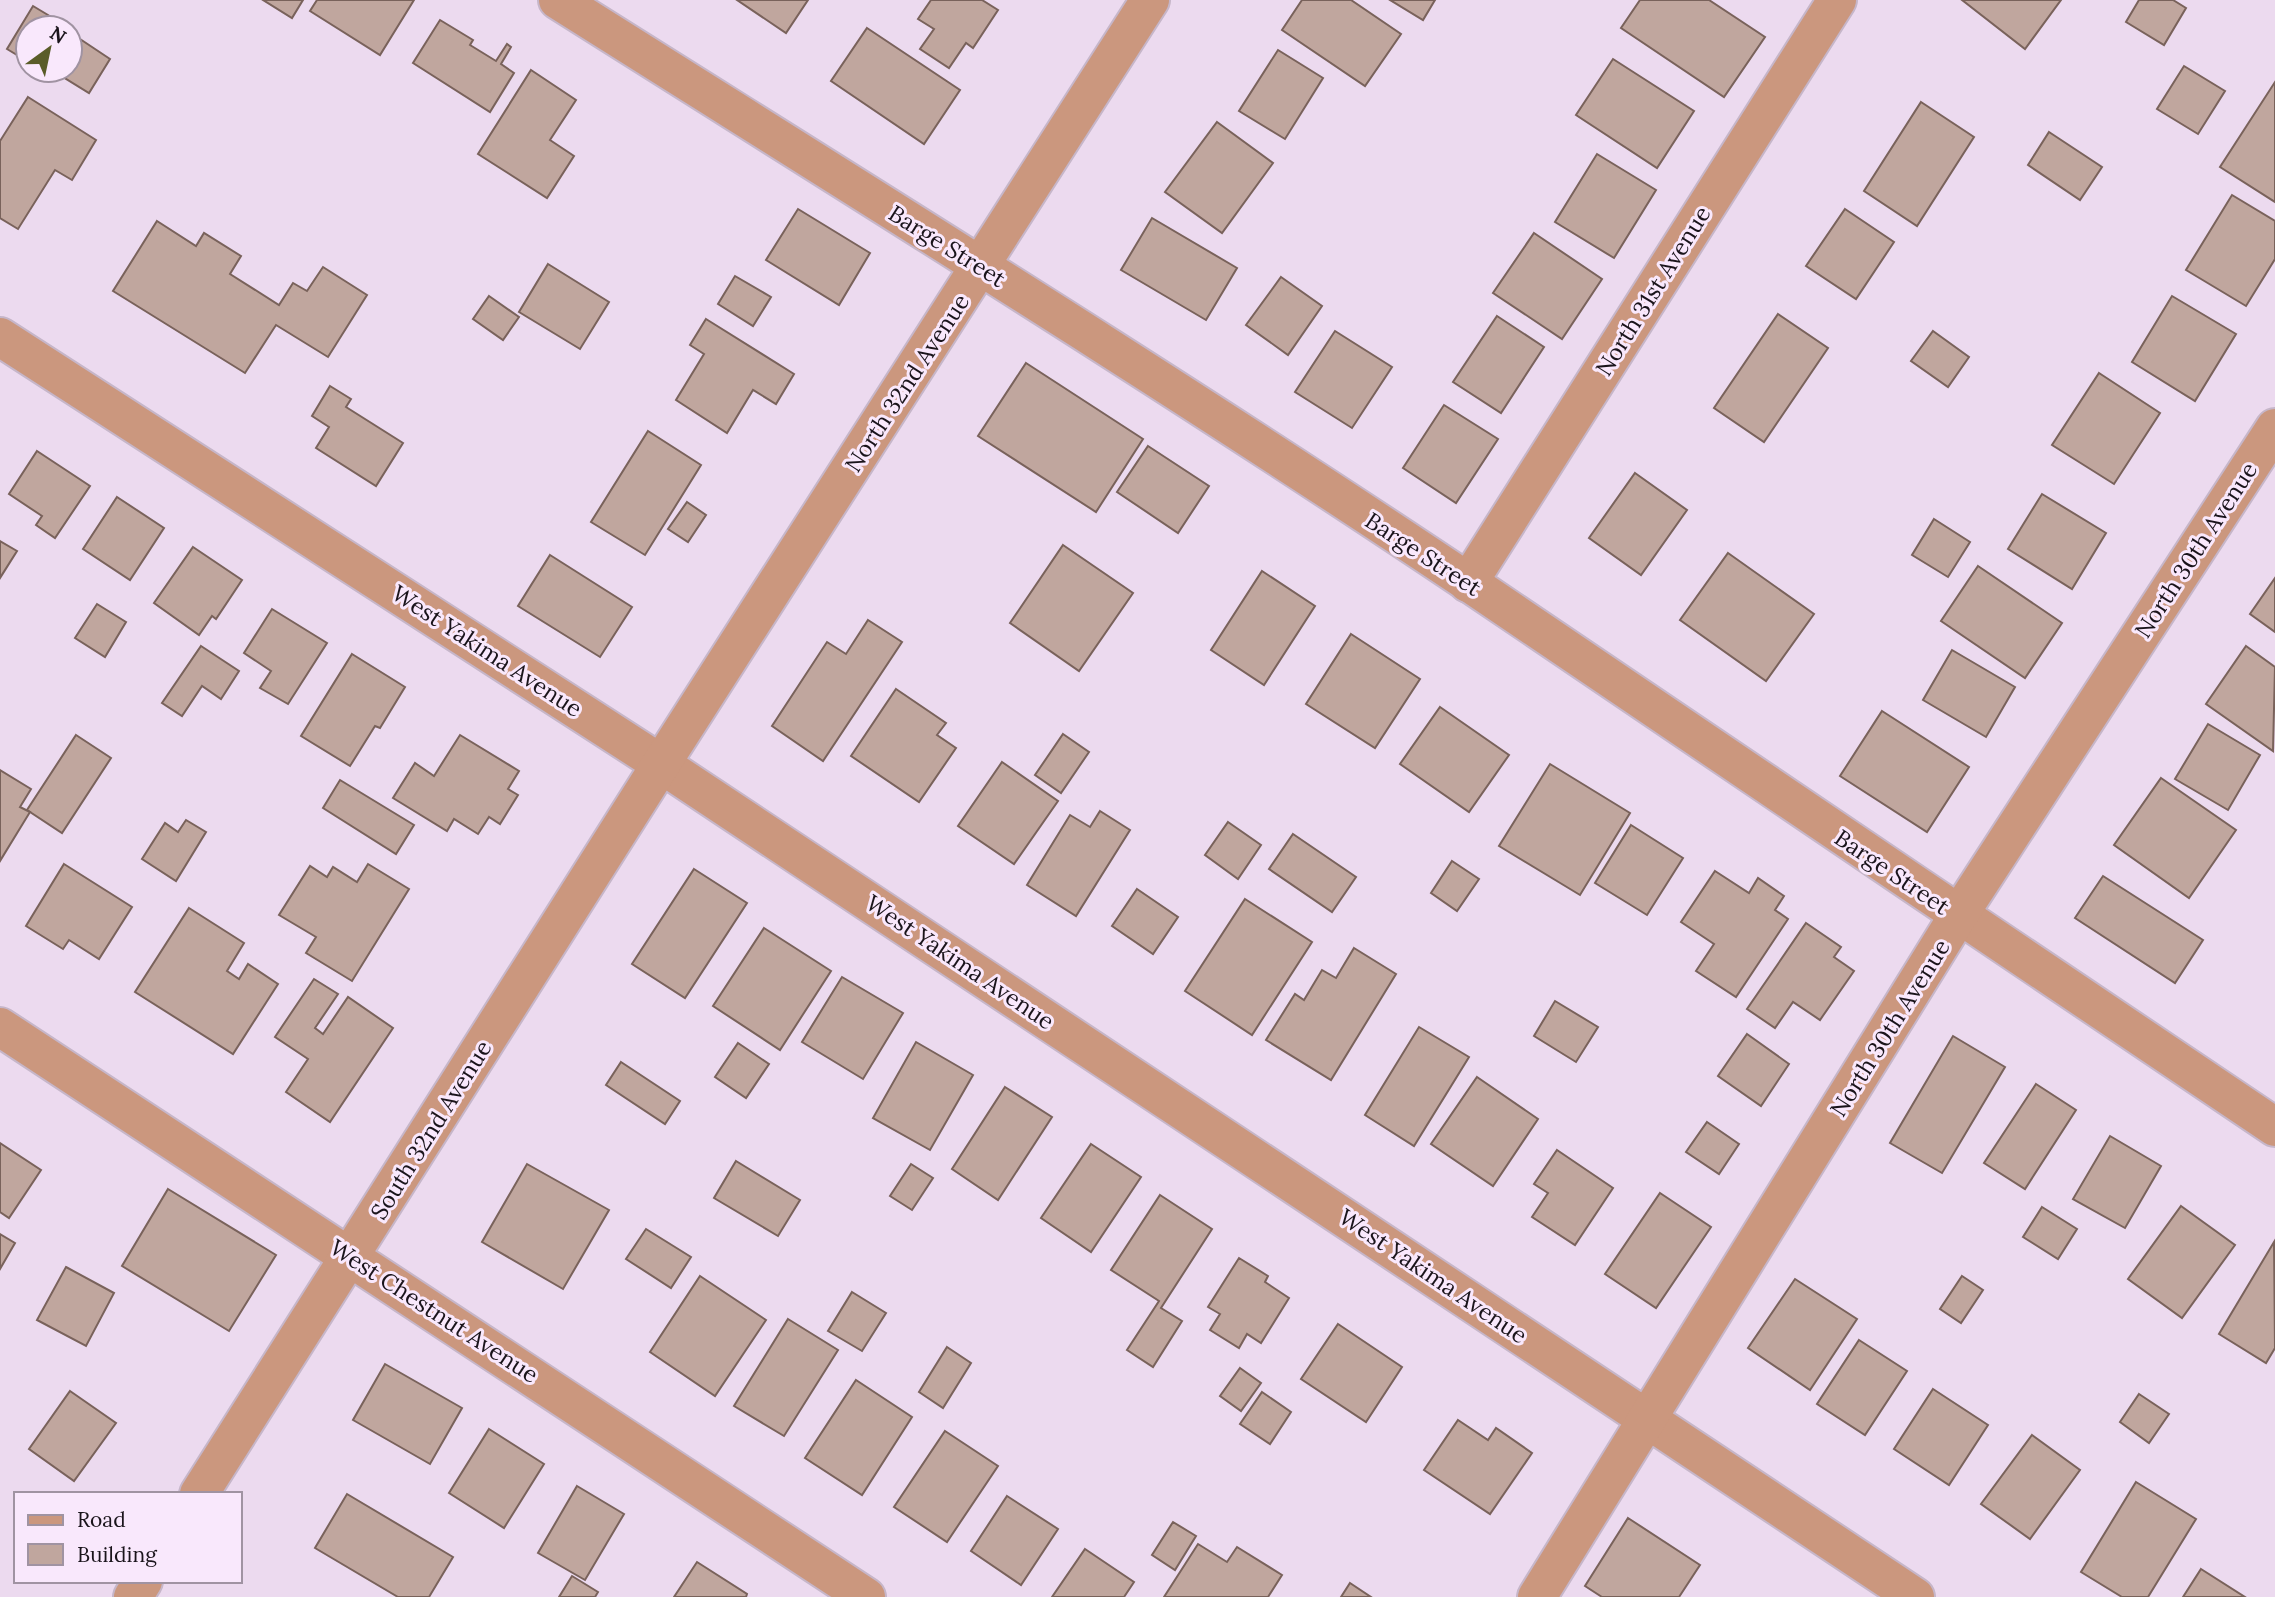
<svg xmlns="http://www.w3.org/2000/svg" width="2275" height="1597" viewBox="0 0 2275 1597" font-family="Lora,serif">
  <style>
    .building { fill: #c0a69e; stroke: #79625b; stroke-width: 2 }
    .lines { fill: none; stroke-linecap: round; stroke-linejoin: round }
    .minor-casing { stroke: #c6b6c9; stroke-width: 42 }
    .minor { stroke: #cb977e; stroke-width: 38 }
    .labels { text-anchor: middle; stroke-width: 6; stroke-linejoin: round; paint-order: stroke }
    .street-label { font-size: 23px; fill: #1a141b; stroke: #f9e8fc }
  </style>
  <rect width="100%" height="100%" fill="#ecdaef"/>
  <g class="building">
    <polygon points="263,0 303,0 292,18"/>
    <polygon points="317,0 414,0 380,55 310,11"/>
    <polygon points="737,0 808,0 786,33"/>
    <polygon points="931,0 982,0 998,10 973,48 966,43 949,68 920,49 934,29 918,19"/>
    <polygon points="1302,0 1351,0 1401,34 1365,86 1282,30"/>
    <polygon points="1390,0 1435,0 1423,20"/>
    <polygon points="1640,0 1709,0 1765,37 1724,97 1621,28"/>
    <polygon points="1962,0 2061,0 2025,49"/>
    <polygon points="2139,0 2173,0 2186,8 2164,45 2126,22"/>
    <polygon points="33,6 53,18 47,28 28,28 27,61 7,49"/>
    <polygon points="440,20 473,40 470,45 496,61 507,44 511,47 501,64 514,73 490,112 413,63"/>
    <polygon points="867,28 960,90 924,144 831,81"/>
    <polygon points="77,37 110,59 89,93 55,72 70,70 70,48"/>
    <polygon points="1278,50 1323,78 1285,139 1239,111"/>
    <polygon points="1613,59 1694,111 1657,168 1576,115"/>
    <polygon points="2184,66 2225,91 2198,134 2157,109"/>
    <polygon points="531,70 576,100 550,140 574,156 547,198 478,154"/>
    <polygon points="2275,82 2275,202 2220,167"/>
    <polygon points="28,97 96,140 72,180 55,170 18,229 0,218 0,141"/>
    <polygon points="1921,102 1974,137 1917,226 1864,191"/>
    <polygon points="1217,122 1273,163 1222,233 1165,192"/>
    <polygon points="2049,132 2102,167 2080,200 2028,165"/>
    <polygon points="1597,154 1656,190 1614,258 1555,222"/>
    <polygon points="2232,195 2275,221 2275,259 2246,306 2186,270"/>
    <polygon points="798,209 870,253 839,305 766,260"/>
    <polygon points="1845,209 1894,242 1856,299 1806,266"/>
    <polygon points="1152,218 1237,268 1206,320 1121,270"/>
    <polygon points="157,221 196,246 204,233 241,256 230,274 279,305 293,283 307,291 323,267 367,295 328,357 276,325 245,373 113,291"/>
    <polygon points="1534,233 1602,279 1562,339 1493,293"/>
    <polygon points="548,264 609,302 580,349 519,312"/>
    <polygon points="735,276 771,297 753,326 718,304"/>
    <polygon points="1281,277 1322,306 1288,355 1246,325"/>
    <polygon points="489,296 519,317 503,340 473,319"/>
    <polygon points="2172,296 2236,334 2195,401 2132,362"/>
    <polygon points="1778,314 1828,348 1764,442 1714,408"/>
    <polygon points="1497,316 1544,347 1501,413 1453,382"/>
    <polygon points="706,319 794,374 776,404 753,390 727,433 676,400 704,354 690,345"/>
    <polygon points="1335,331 1392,367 1352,428 1295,392"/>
    <polygon points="1933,331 1969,357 1948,387 1911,361"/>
    <polygon points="1026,363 1143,439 1096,512 978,436"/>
    <polygon points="2099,373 2160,413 2114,484 2052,445"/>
    <polygon points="330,386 351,399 346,407 403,443 376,486 316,448 329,427 312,416"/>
    <polygon points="1444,405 1498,439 1456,503 1403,468"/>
    <polygon points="648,431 701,465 645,555 591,522"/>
    <polygon points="1148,446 1209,486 1178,533 1117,492"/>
    <polygon points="37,451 90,486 55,538 36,525 42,516 9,494"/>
    <polygon points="1635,473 1687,510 1641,575 1589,538"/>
    <polygon points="2042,494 2106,533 2072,589 2008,549"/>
    <polygon points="117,497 164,528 130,580 83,549"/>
    <polygon points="687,502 706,515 688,542 668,529"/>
    <polygon points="1934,519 1970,542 1948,577 1912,555"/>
    <polygon points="0,541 17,551 0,578"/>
    <polygon points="1063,545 1133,593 1079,671 1010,623"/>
    <polygon points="193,547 242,580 216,619 212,616 199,635 154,603"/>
    <polygon points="1728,553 1814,614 1766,681 1680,620"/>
    <polygon points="550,555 632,607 600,657 518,606"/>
    <polygon points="1978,566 2062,623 2025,678 1941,621"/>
    <polygon points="1262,571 1315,606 1264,685 1211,650"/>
    <polygon points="2275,578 2275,632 2250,614"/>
    <polygon points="97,604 126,622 105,657 75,638"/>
    <polygon points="272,609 327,643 288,704 260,688 271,671 244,653"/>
    <polygon points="868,620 902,642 823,761 772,726 827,642 846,654"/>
    <polygon points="1351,634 1420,679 1375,748 1306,704"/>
    <polygon points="201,646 239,671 221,699 202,686 182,716 162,703"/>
    <polygon points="2246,646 2275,667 2273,751 2206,704"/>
    <polygon points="1952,650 2015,687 1986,737 1923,700"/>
    <polygon points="352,654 405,687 380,728 375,726 350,766 301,736"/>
    <polygon points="896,689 946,723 937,735 956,748 919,802 851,756"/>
    <polygon points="1440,707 1509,755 1469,812 1400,764"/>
    <polygon points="1882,711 1969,767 1927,832 1840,776"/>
    <polygon points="2208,724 2260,755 2228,810 2175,779"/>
    <polygon points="1063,734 1089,752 1061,793 1035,775"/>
    <polygon points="76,735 111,758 62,833 27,810"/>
    <polygon points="460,735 519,771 508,789 518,795 500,824 489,817 478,834 454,819 447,831 393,798 415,763 434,776"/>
    <polygon points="1002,762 1058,801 1014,864 958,826"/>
    <polygon points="1550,764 1630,813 1580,895 1499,846"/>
    <polygon points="0,770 31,789 20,807 30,812 0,861"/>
    <polygon points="2161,778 2236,830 2189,898 2114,845"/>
    <polygon points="340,780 414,825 396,854 323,808"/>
    <polygon points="1100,811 1130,830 1076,916 1027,885 1070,815 1090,827"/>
    <polygon points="186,820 206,832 176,881 142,859 165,823 178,832"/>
    <polygon points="1228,822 1261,845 1238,879 1205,855"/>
    <polygon points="1631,825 1683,858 1647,915 1595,883"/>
    <polygon points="1293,834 1356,877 1332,912 1269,869"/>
    <polygon points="1452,861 1479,879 1457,911 1431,893"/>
    <polygon points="64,864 132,907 99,959 69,940 63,949 26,926"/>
    <polygon points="368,864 409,889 352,981 306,953 316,937 279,915 310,866 327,877 333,867 357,882"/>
    <polygon points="694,869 747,903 685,998 632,964"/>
    <polygon points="1715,871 1749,893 1758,878 1784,896 1775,910 1788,919 1736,997 1696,971 1714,944 1681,922"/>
    <polygon points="2103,876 2203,940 2175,983 2075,918"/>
    <polygon points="1137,889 1178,917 1153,954 1112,926"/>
    <polygon points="1245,899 1312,942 1252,1035 1185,991"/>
    <polygon points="189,908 244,943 227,971 239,979 248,964 278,984 233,1054 135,992"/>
    <polygon points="1806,923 1841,947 1834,957 1854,971 1820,1020 1793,1002 1775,1028 1747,1009"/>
    <polygon points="764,928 831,971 780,1050 713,1006"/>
    <polygon points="1354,948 1396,974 1331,1080 1266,1040 1295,994 1304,1000 1322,970 1336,978"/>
    <polygon points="842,977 903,1013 863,1079 802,1042"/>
    <polygon points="314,979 338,994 315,1028 323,1034 348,997 393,1028 330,1122 286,1092 308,1059 275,1037"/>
    <polygon points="1555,1001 1598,1027 1576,1062 1534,1036"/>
    <polygon points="1419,1027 1469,1057 1414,1146 1365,1115"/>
    <polygon points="1747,1034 1789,1064 1761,1106 1718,1076"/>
    <polygon points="1953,1036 2005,1067 1942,1173 1890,1143"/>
    <polygon points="916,1042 973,1075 930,1150 873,1118"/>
    <polygon points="738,1043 769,1064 746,1098 715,1077"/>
    <polygon points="621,1062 680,1101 665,1124 606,1085"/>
    <polygon points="1477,1077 1538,1119 1493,1186 1431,1144"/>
    <polygon points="2036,1084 2076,1110 2025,1189 1984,1163"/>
    <polygon points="1005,1087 1052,1117 998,1200 952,1169"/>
    <polygon points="1707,1122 1739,1144 1719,1174 1686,1152"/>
    <polygon points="2110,1136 2161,1166 2125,1228 2073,1199"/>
    <polygon points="0,1143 41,1170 9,1218 0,1212"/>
    <polygon points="1091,1144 1141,1177 1091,1252 1041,1218"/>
    <polygon points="1557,1150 1613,1188 1575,1245 1532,1217 1548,1193 1534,1184"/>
    <polygon points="736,1161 800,1200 778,1236 714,1198"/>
    <polygon points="527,1164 609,1210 563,1289 482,1242"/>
    <polygon points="911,1164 933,1178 912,1210 890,1196"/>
    <polygon points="168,1189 276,1255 229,1331 122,1266"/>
    <polygon points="1660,1193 1711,1227 1656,1308 1605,1274"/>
    <polygon points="1160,1195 1212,1229 1161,1308 1182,1321 1153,1367 1127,1350 1159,1301 1111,1270"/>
    <polygon points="2181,1206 2235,1245 2182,1318 2128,1279"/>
    <polygon points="2042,1207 2077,1229 2058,1259 2023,1237"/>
    <polygon points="646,1229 691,1257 671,1288 626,1259"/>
    <polygon points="0,1234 15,1243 0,1269"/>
    <polygon points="2274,1242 2275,1348 2266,1363 2219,1334"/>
    <polygon points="1239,1258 1268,1276 1265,1282 1289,1298 1261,1343 1247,1334 1239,1348 1210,1330 1220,1314 1208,1307"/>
    <polygon points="66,1267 114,1293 86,1346 37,1320"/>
    <polygon points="700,1276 766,1320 715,1396 650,1352"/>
    <polygon points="1962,1276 1983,1290 1961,1323 1940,1309"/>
    <polygon points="1795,1279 1857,1319 1810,1390 1748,1348"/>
    <polygon points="852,1292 886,1313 862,1351 828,1331"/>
    <polygon points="788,1319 838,1350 784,1436 734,1406"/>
    <polygon points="1338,1324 1402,1367 1366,1422 1301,1379"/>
    <polygon points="1859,1340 1907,1371 1865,1435 1817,1404"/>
    <polygon points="947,1347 971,1363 943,1408 919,1392"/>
    <polygon points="385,1364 462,1408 430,1464 353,1420"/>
    <polygon points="1240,1368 1261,1383 1241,1411 1220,1396"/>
    <polygon points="856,1380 912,1417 862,1495 805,1458"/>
    <polygon points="1933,1389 1988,1425 1949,1485 1894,1449"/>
    <polygon points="70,1391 116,1423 74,1481 29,1449"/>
    <polygon points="1262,1392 1291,1412 1270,1444 1240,1424"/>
    <polygon points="2139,1394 2169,1414 2149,1443 2120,1422"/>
    <polygon points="1458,1420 1488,1440 1496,1428 1532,1453 1490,1514 1424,1470"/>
    <polygon points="489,1429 544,1464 504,1528 449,1493"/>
    <polygon points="945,1431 998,1466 947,1542 894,1507"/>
    <polygon points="2032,1435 2080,1470 2030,1539 1981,1504"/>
    <polygon points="2136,1482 2196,1519 2148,1597 2122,1597 2081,1572"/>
    <polygon points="577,1486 624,1514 585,1580 538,1553"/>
    <polygon points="347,1494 453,1557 429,1597 398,1597 315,1548"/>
    <polygon points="1007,1496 1058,1529 1021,1585 971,1551"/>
    <polygon points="1628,1518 1700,1565 1679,1597 1602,1597 1585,1586"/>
    <polygon points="1173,1522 1196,1536 1175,1570 1152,1555"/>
    <polygon points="1198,1544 1227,1562 1237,1547 1282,1575 1268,1597 1164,1597"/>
    <polygon points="1085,1549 1134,1582 1124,1597 1052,1597"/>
    <polygon points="697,1562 747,1594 746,1597 674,1597"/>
    <polygon points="2201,1569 2245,1597 2183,1597"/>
    <polygon points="572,1576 598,1592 595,1597 559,1597"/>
    <polygon points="1350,1583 1371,1597 1341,1597"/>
  </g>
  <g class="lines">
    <g class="minor-casing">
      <g id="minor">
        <path d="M558 0C864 193 1171 383 1471 584 1739 764 2006 948 2275 1127"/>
        <polyline points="0,337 661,764 1915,1597"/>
        <polyline points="1468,583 1837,0"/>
        <polyline points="0,1027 866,1597"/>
        <polyline points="199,1494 661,764 1150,0"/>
        <polyline points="133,1597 143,1581"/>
        <polyline points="1537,1597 1958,916 2275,428"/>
      </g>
    </g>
    <use href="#minor" class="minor"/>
  </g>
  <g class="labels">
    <g class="street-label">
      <text transform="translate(947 246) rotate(32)" y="8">Barge Street</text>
      <text transform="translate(1653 291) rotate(-58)" y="8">North 31st Avenue</text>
      <text transform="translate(907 383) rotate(-57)" y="8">North 32nd Avenue</text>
      <text transform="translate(2196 550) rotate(-57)" y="8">North 30th Avenue</text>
      <text transform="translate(1423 554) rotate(33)" y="8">Barge Street</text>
      <text transform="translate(487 651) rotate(33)" y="8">West Yakima Avenue</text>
      <text transform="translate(1892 872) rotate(34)" y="8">Barge Street</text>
      <text transform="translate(960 962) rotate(34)" y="8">West Yakima Avenue</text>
      <text transform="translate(1890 1028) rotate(-58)" y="8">North 30th Avenue</text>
      <text transform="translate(431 1130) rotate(-58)" y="8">South 32nd Avenue</text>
      <text transform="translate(1433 1276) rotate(34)" y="8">West Yakima Avenue</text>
      <text transform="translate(434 1311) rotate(33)" y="8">West Chestnut Avenue</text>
    </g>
  </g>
  <rect x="14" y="1492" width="228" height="91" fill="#f9e8fc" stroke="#a093a2" stroke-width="2"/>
  <rect x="28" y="1515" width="35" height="10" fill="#cb977e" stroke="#a093a2" stroke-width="2"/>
  <text x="77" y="1527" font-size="21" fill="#1a141b">Road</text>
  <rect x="28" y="1544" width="35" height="21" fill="#c0a69e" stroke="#a093a2" stroke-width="2"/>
  <text x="77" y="1562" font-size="21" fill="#1a141b">Building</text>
  <g transform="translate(49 49) rotate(33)"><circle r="33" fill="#f9e8fc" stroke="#a093a2" stroke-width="2"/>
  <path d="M0-5L12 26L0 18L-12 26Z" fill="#5a5c29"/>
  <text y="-10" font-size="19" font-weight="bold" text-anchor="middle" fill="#1a141b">N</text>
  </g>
</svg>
